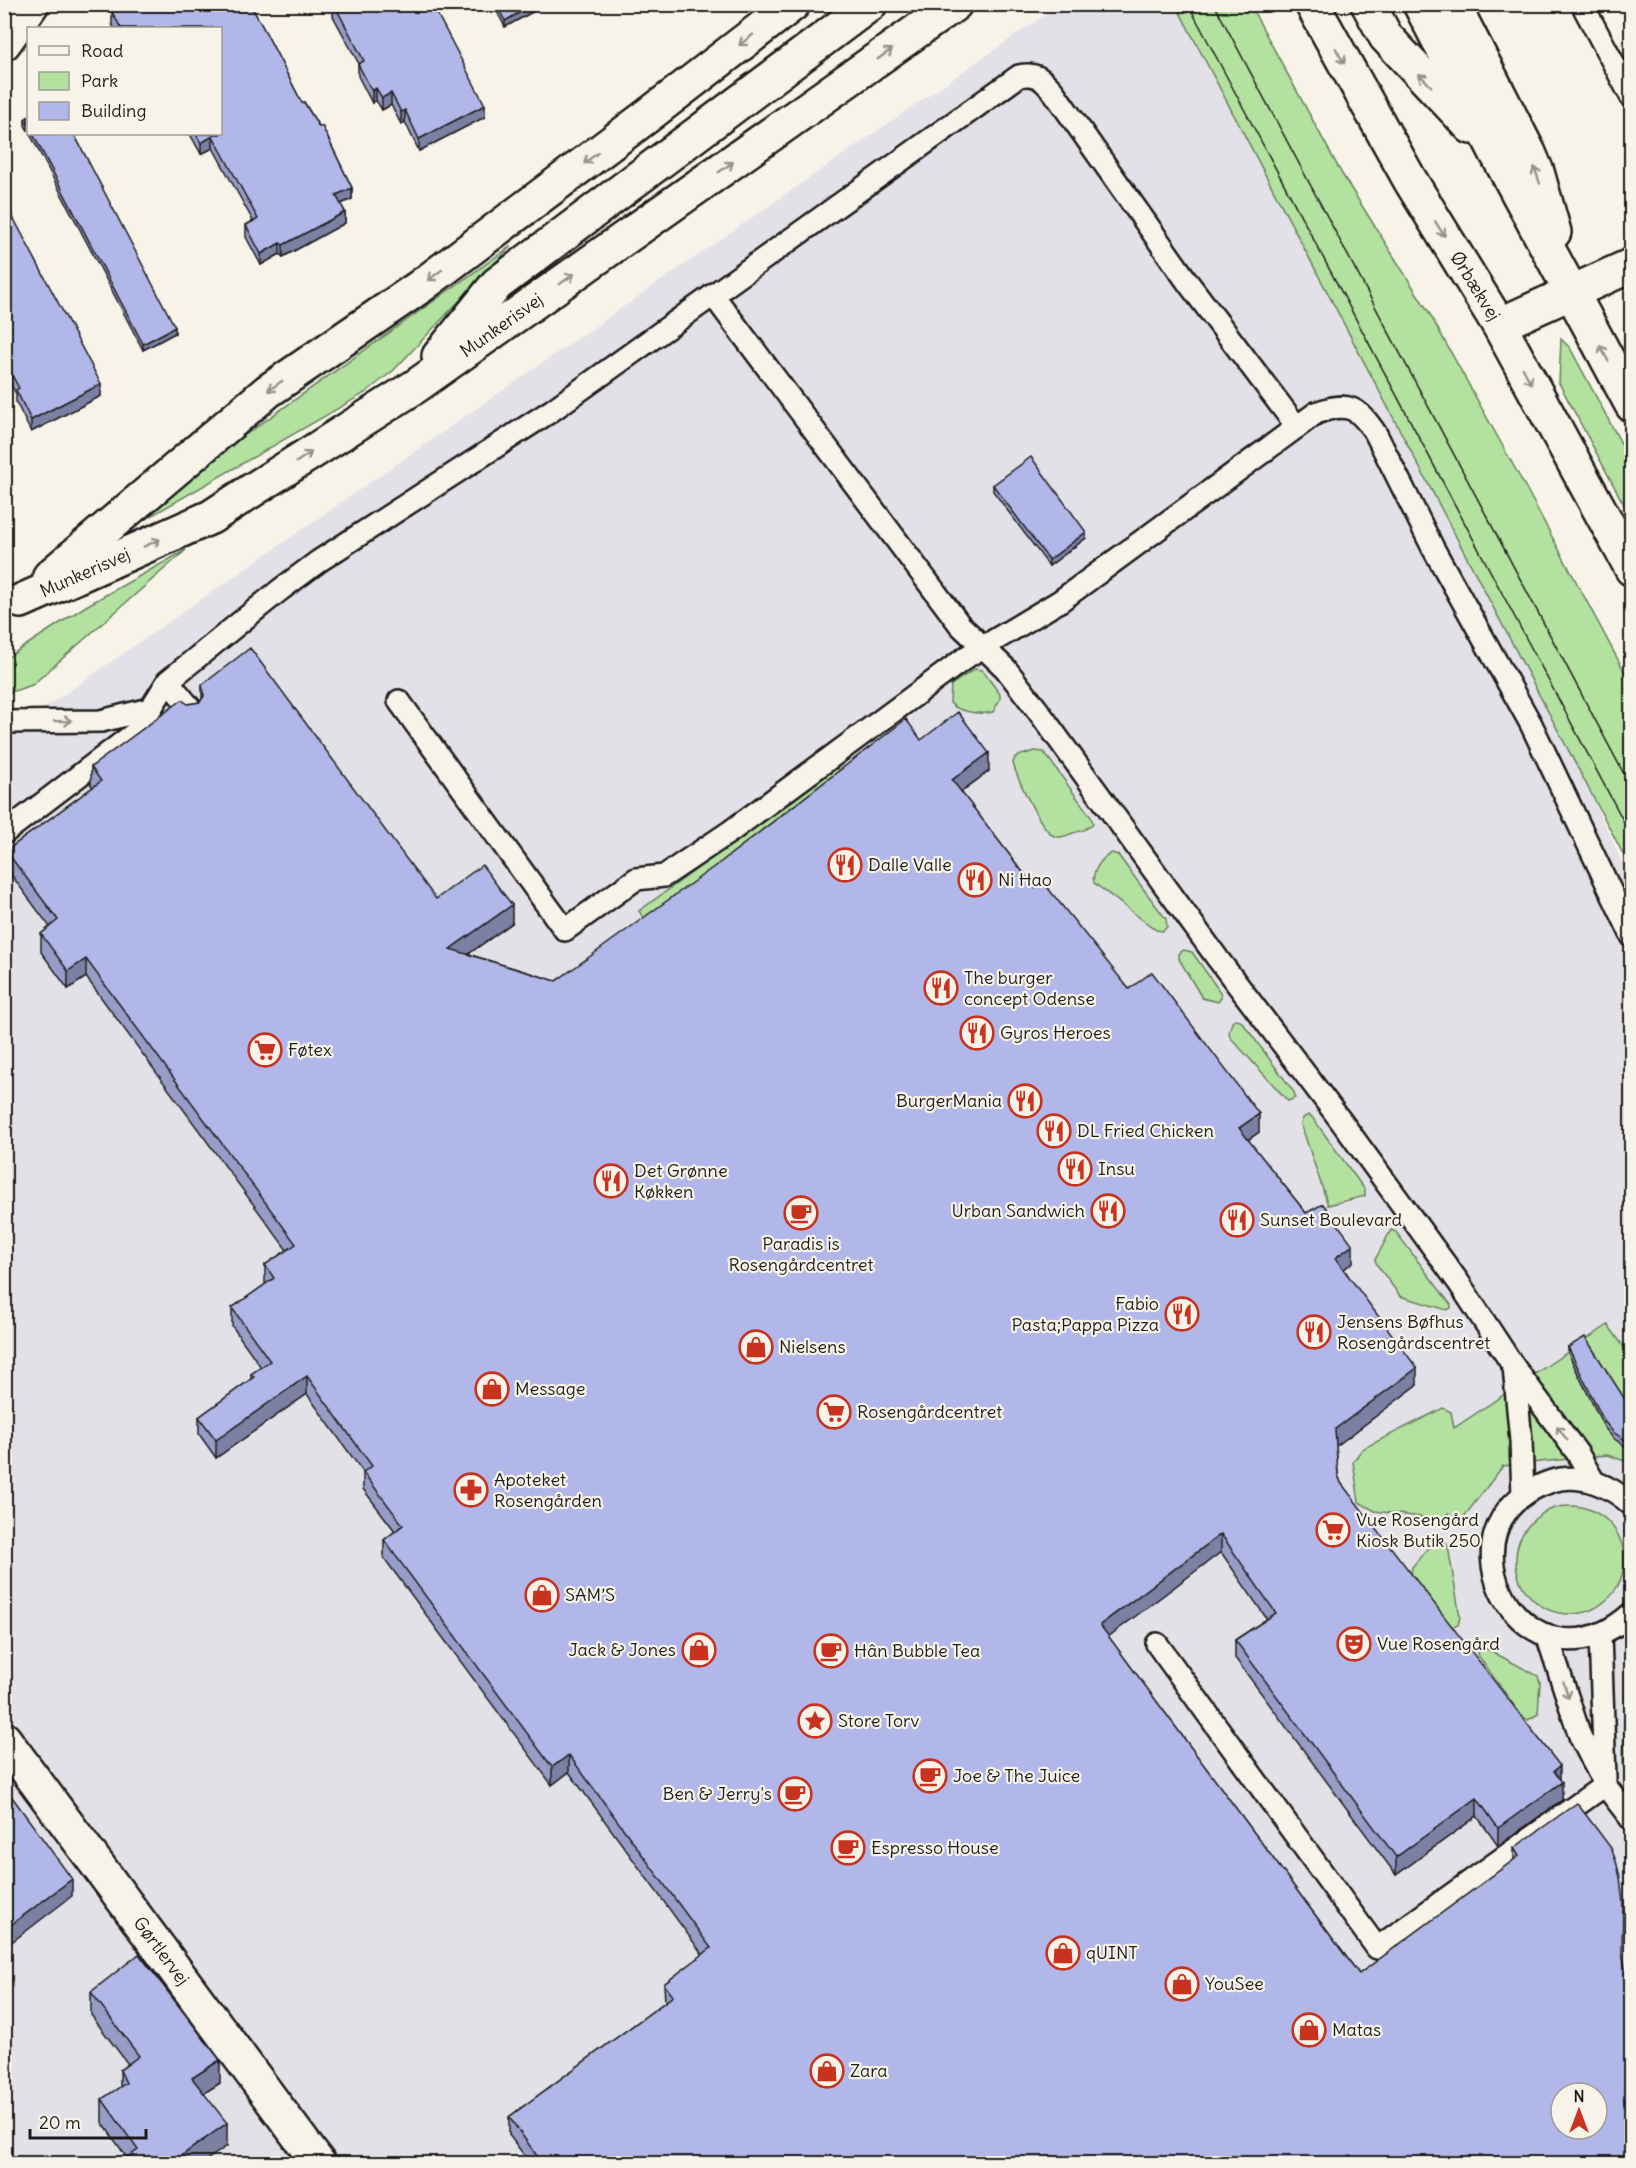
<svg xmlns="http://www.w3.org/2000/svg" width="1636" height="2168" viewBox="0 0 1636 2168" font-family="Delius,sans-serif">
  <style>
    .built { fill: #e2e1e8; fill-rule: evenodd }
    .green { fill: #b3e19f; stroke: #687e5e; stroke-width: 1.5 }
    .lines { fill: none; stroke-linecap: round; stroke-linejoin: round }
    .lane-casing { stroke: #1c1c1c; stroke-width: 26 }
    .street-casing { stroke: #1c1c1c; stroke-width: 38 }
    .secondary-casing { stroke: #1c1c1c; stroke-width: 38 }
    .lane { stroke: #f7f3e8; stroke-width: 21 }
    .street { stroke: #f7f3e8; stroke-width: 33 }
    .secondary { stroke: #f7f3e8; stroke-width: 33 }
    .tram { stroke: #1c1c1c; stroke-width: 1.5 }
    .wall { fill: #989dc8; stroke: #1c1c1c; stroke-width: 1.5 }
    .shaded-wall { fill: #7c80a2; stroke: #1c1c1c; stroke-width: 1.5 }
    .building { fill: #b1b7e8; stroke: #1c1c1c; stroke-width: 1.5; fill-rule: evenodd }
    .oneway { stroke: #94928c }
    .labels { text-anchor: middle; stroke-width: 4.5; stroke-linejoin: round; paint-order: stroke }
    .street-label { font-size: 18px; fill: #1c1c1c; stroke: #f7f3e8 }
    .poi-label { font-size: 18px; fill: #1c1c1c; stroke: #f7f3e8; text-anchor: start }
  </style>
  <rect width="100%" height="100%" fill="#f7f3e8"/>
  <filter id="ink" filterUnits="userSpaceOnUse"><feTurbulence type="fractalNoise" baseFrequency=".0167" numOctaves="2"/><feDisplacementMap in="SourceGraphic" scale="12" xChannelSelector="R" yChannelSelector="G"/><feConvolveMatrix kernelMatrix="1 2 1 2 8 2 1 2 1" color-interpolation-filters="sRGB"/></filter>
  <g filter="url(#ink)">
    <path class="built" d="M1059 5H1176L1567 744 1631 881V2163H5L4 736ZM1561 2093H1597V2129H1561Z"/>
    <g class="green">
      <polygon points="1176,5 1250,5 1342,174 1428,311 1527,490 1631,684 1631,869"/>
      <polygon points="511,246 394,370 365,393 144,520 135,519 137,512"/>
      <polygon points="1561,339 1570,348 1631,462 1631,518 1559,383"/>
      <polygon points="186,550 32,685 5,694 5,659 86,606"/>
      <path d="M975 669 982 670 1000 694V699L993 712C981 715 958 712 950 703L951 685Z"/>
      <path d="M1034 751 1044 752 1091 817 1093 823C1088 830 1080 831 1073 833 1067 835 1060 839 1054 836 1041 830 1017 778 1013 763L1015 757Z"/>
      <polygon points="837,767 843,775 644,919 639,911"/>
      <path d="M1112 853 1118 855 1166 919 1167 927 1163 931 1156 930 1094 883C1091 872 1102 857 1112 853Z"/>
      <polygon points="1183,950 1192,952 1220,992 1221,998 1218,1002 1202,998 1179,959 1179,954"/>
      <polygon points="1236,1019 1242,1022 1294,1092 1295,1098 1288,1101 1230,1037 1229,1031 1233,1020"/>
      <polygon points="1308,1115 1312,1117 1365,1190 1365,1196 1328,1205 1301,1124 1303,1118"/>
      <polygon points="1391,1230 1396,1232 1451,1305 1451,1308 1447,1310 1400,1296 1377,1265 1375,1260"/>
      <polygon points="1608,1325 1631,1357 1631,1463 1607,1455 1503,1466 1460,1522 1448,1513 1443,1518 1436,1519 1375,1511 1359,1502 1353,1462 1362,1449 1443,1408 1451,1412 1454,1428"/>
      <circle cx="1570" cy="1560" r="54"/>
      <polygon points="1436,1538 1444,1540 1448,1546 1460,1617 1458,1625 1451,1627 1411,1575 1412,1567"/>
      <polygon points="1631,1647 1631,1776 1623,1766 1626,1651"/>
      <polygon points="1481,1649 1487,1649 1538,1676 1540,1682 1538,1714 1528,1720 1521,1715 1479,1657 1478,1653"/>
    </g>
    <g class="lines">
      <g class="lane-casing">
        <g id="lane">
          <polyline points="1582,4 1632,98"/>
          <polyline points="713,295 960,625 1006,669 1039,712 1218,959 1341,1121 1459,1283 1514,1367 1578,1454 1594,1482"/>
          <polyline points="168,681 192,710"/>
          <path d="M399 701 565 930 636 879 664 876 731 831 968 656 1060 601 1316 413C1348 401 1358 407 1376 434L1433 548 1531 724 1632 936"/>
          <polyline points="4,722 101,721 150,709"/>
          <path d="M4 833 136 732 168 681 280 590 319 561 551 411 1019 76C1036 72 1042 79 1053 91L1189 284 1297 427"/>
          <polyline points="1514,1367 1521,1441 1523,1495"/>
          <path d="M1632 1505C1611 1486 1581 1472 1552 1481 1424 1523 1526 1708 1632 1613"/>
          <polyline points="1600,1634 1605,1779"/>
          <polyline points="1547,1635 1580,1736 1605,1785 1632,1820"/>
          <polyline points="1157,1644 1377,1948 1605,1785"/>
        </g>
      </g>
      <g class="street-casing">
        <g id="street">
          <polyline points="4,43 32,4"/>
          <polyline points="1499,325 1632,265"/>
        </g>
      </g>
      <g class="secondary-casing">
        <g id="secondary">
          <path id="s1" d="M1312 4 1410 180 1499 325 1632 569"/>
          <polyline points="1368,4 1386,37 1471,127"/>
          <polyline points="1420,4 1496,152 1632,405"/>
          <polyline points="1453,4 1529,153 1537,172 1554,232"/>
          <polyline points="439,356 497,284 870,4"/>
          <polyline points="50,576 268,391 421,286 646,117 793,4"/>
          <path id="s2" d="M21 601 211 517 254 489 416 386 955 4"/>
          <path id="s3" d="M4 1739 319 2164"/>
        </g>
      </g>
      <use href="#lane" class="lane"/>
      <use href="#street" class="street"/>
      <use href="#secondary" class="secondary"/>
      <g class="tram">
        <polyline points="1188,4 1632,837"/>
        <polyline points="1214,4 1632,789"/>
      </g>
    </g>
    <g class="wall">
      <polygon points="123,4 250,4 266,33 302,103 304,102 319,127 322,126 352,188 352,199 341,204 345,212 345,223 283,257 280,254 261,265 246,237 246,225 253,221 213,148 201,154 190,134 220,134 220,28 114,28 112,24 112,12"/>
      <polygon points="333,4 485,117 419,151 405,122 401,124 391,105 382,110 376,100 372,103 358,76 358,64 359,64 333,16"/>
      <polygon points="493,4 536,4 536,10 505,27"/>
      <polygon points="28,117 28,131 25,125 25,119"/>
      <polygon points="30,134 74,134 175,333 143,350"/>
      <polygon points="4,200 101,396 31,432 16,402 16,394 4,373"/>
      <polygon points="993,485 1086,538 1049,566 993,491"/>
      <polygon points="202,685 436,899 512,923 468,954 556,981 921,740 989,771 961,792 1035,888 1129,989 1259,1132 1248,1140 1306,1213 1353,1262 1344,1269 1417,1385 1336,1446 1338,1475 1341,1483 1560,1779 1562,1800 1498,1846 1477,1816 1396,1875 1235,1658 1235,1640 1267,1619 1221,1552 1108,1636 1359,1974 1514,1860 1514,1848 1622,1954 1632,2163 530,2163 509,2135 509,2117 665,2002 664,1984 703,1955 569,1772 552,1785 384,1558 384,1540 395,1531 363,1489 363,1472 307,1394 216,1458 199,1434 199,1417 251,1379 251,1374 261,1367 232,1326 232,1308 266,1284 265,1283 265,1265 287,1250 86,977 68,989 41,952 41,934 50,927 6,868 6,851 93,787 91,785 91,767 188,704 200,702 202,699"/>
      <polygon points="1568,1347 1626,1401 1632,1404 1632,1448 1625,1446 1613,1438 1604,1427 1568,1353"/>
      <polygon points="91,1992 220,2083 204,2093 227,2146 127,2158 102,2122 102,2099 120,2087 120,2070 128,2064 91,2015"/>
    </g>
    <g class="shaded-wall">
      <polygon points="534,4 536,4 536,10 505,27 505,21"/>
      <polygon points="376,88 376,100 372,103 372,91"/>
      <polygon points="391,93 391,105 382,110 382,98"/>
      <polygon points="485,105 485,117 419,151 419,139"/>
      <polygon points="405,110 405,122 401,124 401,112"/>
      <polygon points="213,136 213,148 201,154 201,143"/>
      <polygon points="352,188 352,199 336,206 336,195"/>
      <polygon points="345,212 345,223 283,257 283,245"/>
      <polygon points="280,243 280,254 261,265 261,254"/>
      <polygon points="175,327 175,333 143,350 143,344"/>
      <polygon points="101,384 101,396 31,432 31,420"/>
      <polygon points="1086,532 1086,538 1049,566 1049,560"/>
      <polygon points="989,753 989,771 952,798 952,780"/>
      <polygon points="512,905 512,923 450,967 450,949"/>
      <polygon points="86,959 86,977 68,989 68,971"/>
      <polygon points="1259,1114 1259,1132 1239,1146 1239,1128"/>
      <polygon points="1353,1245 1353,1262 1335,1276 1335,1258"/>
      <polygon points="1417,1368 1417,1385 1335,1447 1335,1429"/>
      <polygon points="307,1376 307,1394 216,1458 216,1440"/>
      <polygon points="1221,1534 1221,1552 1100,1643 1100,1625"/>
      <polygon points="569,1755 569,1772 552,1785 552,1767"/>
      <polygon points="1560,1766 1560,1784 1562,1782 1562,1800 1498,1846 1498,1828 1554,1771"/>
      <polygon points="1477,1798 1477,1816 1396,1875 1396,1857"/>
      <polygon points="72,1879 72,1896 4,1948 4,1930"/>
      <polygon points="220,2060 220,2083 192,2101 192,2078"/>
      <polygon points="227,2123 227,2146 202,2163 181,2163 181,2156"/>
    </g>
    <g class="building">
      <polygon points="123,4 250,4 266,33 302,103 304,102 319,127 322,126 352,188 336,195 345,212 283,245 280,243 261,254 246,225 258,219 213,136 201,143 196,134 220,134 220,28 121,28 112,12"/>
      <polygon points="334,4 432,4 485,105 419,139 405,110 401,112 391,93 382,98 376,88 372,91 358,64 364,61"/>
      <polygon points="496,4 534,4 505,21"/>
      <polygon points="28,117 28,125 25,119"/>
      <polygon points="33,134 74,134 175,327 143,344"/>
      <polygon points="4,200 101,384 31,420 16,390 19,388 4,361"/>
      <polygon points="1031,457 1086,532 1049,560 993,485"/>
      <path d="M250 648 436 899 482 865 512 905 450 949 556 981 722 861 906 719 921 740 958 712 989 753 952 780 1035 888 1043 882 1129 989 1152 972 1259 1114 1239 1128 1306 1213 1323 1204 1353 1245 1335 1258 1417 1368 1335 1429 1338 1475 1341 1483 1560 1766 1554 1771 1562 1782 1498 1828 1477 1798 1396 1857 1235 1640 1276 1613 1221 1534 1100 1625 1359 1974 1519 1856 1514 1848 1577 1803 1611 1848 1616 1861 1620 1877 1623 1903 1622 1953 1627 1978 1632 1991V2163H542L509 2117 673 1996 664 1984 711 1948 569 1755 552 1767 384 1540 403 1525 363 1472 372 1466 307 1376 216 1440 199 1417 254 1377 251 1374 270 1361 232 1308 274 1278 265 1265 296 1244 86 959 68 971 41 934 58 920 6 851 101 781 91 767 182 700 188 704 200 702 204 696 202 685ZM1561 2093H1597V2129H1561Z"/>
      <polygon points="1585,1337 1626,1401 1632,1404 1632,1442 1625,1440 1613,1432 1604,1421 1568,1347"/>
      <polygon points="4,1786 72,1879 4,1930"/>
      <polygon points="139,1954 220,2060 192,2078 227,2123 181,2156 187,2163 119,2163 138,2150 102,2099 126,2083 120,2070 139,2056 91,1992"/>
    </g>
    <defs><path id="oneway-shaft" d="M-6 0H5M1.5-3L5.5 0L1.5 3" fill="none" stroke-width="1.6" stroke-linecap="round" stroke-linejoin="round" transform="scale(1.5)"/></defs>
    <g class="oneway">
      <use href="#oneway-shaft" transform="translate(746 40) rotate(142)"/>
      <use href="#oneway-shaft" transform="translate(885 54) rotate(-35)"/>
      <use href="#oneway-shaft" transform="translate(1340 56) rotate(61)"/>
      <use href="#oneway-shaft" transform="translate(1425 80) rotate(-134)"/>
      <use href="#oneway-shaft" transform="translate(591 158) rotate(143)"/>
      <use href="#oneway-shaft" transform="translate(726 167) rotate(-35)"/>
      <use href="#oneway-shaft" transform="translate(1537 175) rotate(-109)"/>
      <use href="#oneway-shaft" transform="translate(1440 229) rotate(58)"/>
      <use href="#oneway-shaft" transform="translate(435 275) rotate(143)"/>
      <use href="#oneway-shaft" transform="translate(567 279) rotate(-35)"/>
      <use href="#oneway-shaft" transform="translate(1604 353) rotate(-118)"/>
      <use href="#oneway-shaft" transform="translate(1527 376) rotate(62)"/>
      <use href="#oneway-shaft" transform="translate(275 386) rotate(145)"/>
      <use href="#oneway-shaft" transform="translate(304 457) rotate(-33)"/>
      <use href="#oneway-shaft" transform="translate(152 543) rotate(-24)"/>
      <use href="#oneway-shaft" transform="translate(63 721) rotate(-1)"/>
      <use href="#oneway-shaft" transform="translate(1562 1433) rotate(-126)"/>
      <use href="#oneway-shaft" transform="translate(1566 1690) rotate(73)"/>
    </g>
  </g>
  <defs>
    <g id="restaurant-ring" transform="scale(1.725)"><circle r="9.5" fill="#f7f3e8" stroke="#c8321e" stroke-width="1.5"/><path d="M-5-6h1v4h1v-4h1v4h1v-4h1v5L-1.5 .5V6h-2V.5L-5-1ZM5-6V6H3V1.5H1.5Q1.5-4 5-6Z" fill="#c8321e"/></g>
    <g id="supermarket-ring" transform="scale(1.725)"><circle r="9.5" fill="#f7f3e8" stroke="#c8321e" stroke-width="1.5"/><path d="M-6-5.5h2.5l.6 2H6L4.5 2H-2.5L-4.4-4H-6ZM-1.5 3.2a1.3 1.3 0 1 0 .1 0ZM3 3.2a1.3 1.3 0 1 0 .1 0Z" fill="#c8321e"/></g>
    <g id="cafe-ring" transform="scale(1.725)"><circle r="9.5" fill="#f7f3e8" stroke="#c8321e" stroke-width="1.5"/><path d="M-5.5-4.5H6V0H3Q3 3.5 0 3.5H-2.5Q-5.5 3.5-5.5 0ZM3-3.2v2h1.7v-2ZM-6 4.5H4V6H-6Z" fill="#c8321e"/></g>
    <g id="shop-ring" transform="scale(1.725)"><circle r="9.5" fill="#f7f3e8" stroke="#c8321e" stroke-width="1.5"/><path d="M-5-2.5h2.3a2.7 3.5 0 0 1 5.4 0H5L5.5 6h-11ZM-1.5-2.5h3a1.5 2.3 0 0 0-3 0Z" fill="#c8321e"/></g>
    <g id="pharmacy-ring" transform="scale(1.725)"><circle r="9.5" fill="#f7f3e8" stroke="#c8321e" stroke-width="1.5"/><path d="M-2-6h4v4h4v4h-4v4h-4v-4h-4v-4h4Z" fill="#c8321e"/></g>
    <g id="theatre-ring" transform="scale(1.725)"><circle r="9.5" fill="#f7f3e8" stroke="#c8321e" stroke-width="1.5"/><path d="M-5-5.5Q0-4 5-5.5V0Q5 5 0 6Q-5 5-5 0ZM-3.3-2.5H-1v1.5H-3.3ZM1-2.5H3.3v1.5H1ZM-2.8 1Q0 5.5 2.8 1Z" fill="#c8321e"/></g>
    <g id="sight-ring" transform="scale(1.725)"><circle r="9.5" fill="#f7f3e8" stroke="#c8321e" stroke-width="1.5"/><path d="M0-6L1.8-2.2L6-1.7L2.9 1.2L3.7 5.4L0 3.3L-3.7 5.4L-2.9 1.2L-6-1.7L-1.8-2.2Z" fill="#c8321e"/></g>
  </defs>
  <g fill-rule="evenodd">
    <use href="#restaurant-ring" x="845" y="865"/>
    <use href="#restaurant-ring" x="975" y="880"/>
    <use href="#restaurant-ring" x="941" y="988"/>
    <use href="#restaurant-ring" x="977" y="1033"/>
    <use href="#supermarket-ring" x="265" y="1050"/>
    <use href="#restaurant-ring" x="1025" y="1101"/>
    <use href="#restaurant-ring" x="1054" y="1131"/>
    <use href="#restaurant-ring" x="1075" y="1169"/>
    <use href="#restaurant-ring" x="611" y="1181"/>
    <use href="#restaurant-ring" x="1108" y="1211"/>
    <use href="#cafe-ring" x="801" y="1213"/>
    <use href="#restaurant-ring" x="1237" y="1220"/>
    <use href="#restaurant-ring" x="1182" y="1314"/>
    <use href="#restaurant-ring" x="1314" y="1332"/>
    <use href="#shop-ring" x="756" y="1347"/>
    <use href="#shop-ring" x="492" y="1389"/>
    <use href="#supermarket-ring" x="834" y="1412"/>
    <use href="#pharmacy-ring" x="471" y="1490"/>
    <use href="#supermarket-ring" x="1333" y="1530"/>
    <use href="#shop-ring" x="542" y="1595"/>
    <use href="#theatre-ring" x="1354" y="1644"/>
    <use href="#shop-ring" x="699" y="1650"/>
    <use href="#cafe-ring" x="831" y="1651"/>
    <use href="#sight-ring" x="815" y="1721"/>
    <use href="#cafe-ring" x="930" y="1776"/>
    <use href="#cafe-ring" x="795" y="1794"/>
    <use href="#cafe-ring" x="848" y="1848"/>
    <use href="#shop-ring" x="1063" y="1953"/>
    <use href="#shop-ring" x="1182" y="1984"/>
    <use href="#shop-ring" x="1309" y="2030"/>
    <use href="#shop-ring" x="827" y="2071"/>
  </g>
  <g class="labels">
    <g class="street-label">
      <text dy="6" stroke="none"><textPath href="#s1" startOffset="326">Ørbækvej</textPath></text>
      <text dy="6" stroke="none"><textPath href="#s2" startOffset="556">Munkerisvej</textPath></text>
      <text dy="6" stroke="none"><textPath href="#s2" startOffset="70">Munkerisvej</textPath></text>
      <text dy="6" stroke="none"><textPath href="#s3" startOffset="264">Gørtlervej</textPath></text>
    </g>
    <g class="poi-label">
      <text x="868" y="871">Dalle Valle</text>
      <text x="998" y="886">Ni Hao</text>
      <text x="964" y="984">The burger<tspan x="964" dy="21">concept Odense</tspan></text>
      <text x="1000" y="1039">Gyros Heroes</text>
      <text x="288" y="1056">Føtex</text>
      <text x="1002" y="1107" text-anchor="end">BurgerMania</text>
      <text x="1077" y="1137">DL Fried Chicken</text>
      <text x="1098" y="1175">Insu</text>
      <text x="634" y="1177">Det Grønne<tspan x="634" dy="21">Køkken</tspan></text>
      <text x="1085" y="1217" text-anchor="end">Urban Sandwich</text>
      <text x="1260" y="1226">Sunset Boulevard</text>
      <text x="801" y="1250" text-anchor="middle">Paradis is<tspan x="801" dy="21">Rosengårdcentret</tspan></text>
      <text x="1159" y="1310" text-anchor="end">Fabio<tspan x="1159" dy="21">Pasta;Pappa Pizza</tspan></text>
      <text x="1337" y="1328">Jensens Bøfhus<tspan x="1337" dy="21">Rosengårdscentret</tspan></text>
      <text x="779" y="1353">Nielsens</text>
      <text x="515" y="1395">Message</text>
      <text x="857" y="1418">Rosengårdcentret</text>
      <text x="494" y="1486">Apoteket<tspan x="494" dy="21">Rosengården</tspan></text>
      <text x="1356" y="1526">Vue Rosengård<tspan x="1356" dy="21">Kiosk Butik 250</tspan></text>
      <text x="565" y="1601">SAM’S</text>
      <text x="1377" y="1650">Vue Rosengård</text>
      <text x="676" y="1656" text-anchor="end">Jack &amp; Jones</text>
      <text x="854" y="1657">Hân Bubble Tea</text>
      <text x="838" y="1727">Store Torv</text>
      <text x="953" y="1782">Joe &amp; The Juice</text>
      <text x="772" y="1800" text-anchor="end">Ben &amp; Jerry's</text>
      <text x="871" y="1854">Espresso House</text>
      <text x="1086" y="1959">qUINT</text>
      <text x="1205" y="1990">YouSee</text>
      <text x="1332" y="2036">Matas</text>
      <text x="850" y="2077">Zara</text>
    </g>
  </g>
  <rect width="1636" height="2168" fill="none" stroke="#f7f3e8" stroke-width="24"/>
  <rect x="12" y="12" width="1612" height="2144" fill="none" stroke="#1c1c1c" stroke-width="2" filter="url(#ink)"/>
  <rect x="27" y="27" width="195" height="108" fill="#f7f3e8" stroke="#9f9d96" stroke-width="1.5"/>
  <rect x="39" y="46" width="30" height="9" fill="#f7f3e8" stroke="#9f9d96" stroke-width="1.5"/>
  <text x="81" y="57" font-size="18" fill="#1c1c1c">Road</text>
  <rect x="39" y="72" width="30" height="18" fill="#b3e19f" stroke="#9f9d96" stroke-width="1.5"/>
  <text x="81" y="87" font-size="18" fill="#1c1c1c">Park</text>
  <rect x="39" y="102" width="30" height="18" fill="#b1b7e8" stroke="#9f9d96" stroke-width="1.5"/>
  <text x="81" y="117" font-size="18" fill="#1c1c1c">Building</text>
  <g transform="translate(1579 2111)"><circle r="28" fill="#f7f3e8" stroke="#9f9d96" stroke-width="1.5"/>
  <path d="M0-4.5L10 22L0 15L-10 22Z" fill="#c8321e"/>
  <text y="-9" font-size="16" font-weight="bold" text-anchor="middle" fill="#1c1c1c">N</text>
  </g>
  <path d="M30 2129v9h116v-9" fill="none" stroke="#1c1c1c" stroke-width="3"/>
  <text x="39" y="2129" font-size="18" fill="#1c1c1c" stroke="#f7f3e8" stroke-width="4.5" paint-order="stroke">20 m</text>
</svg>
